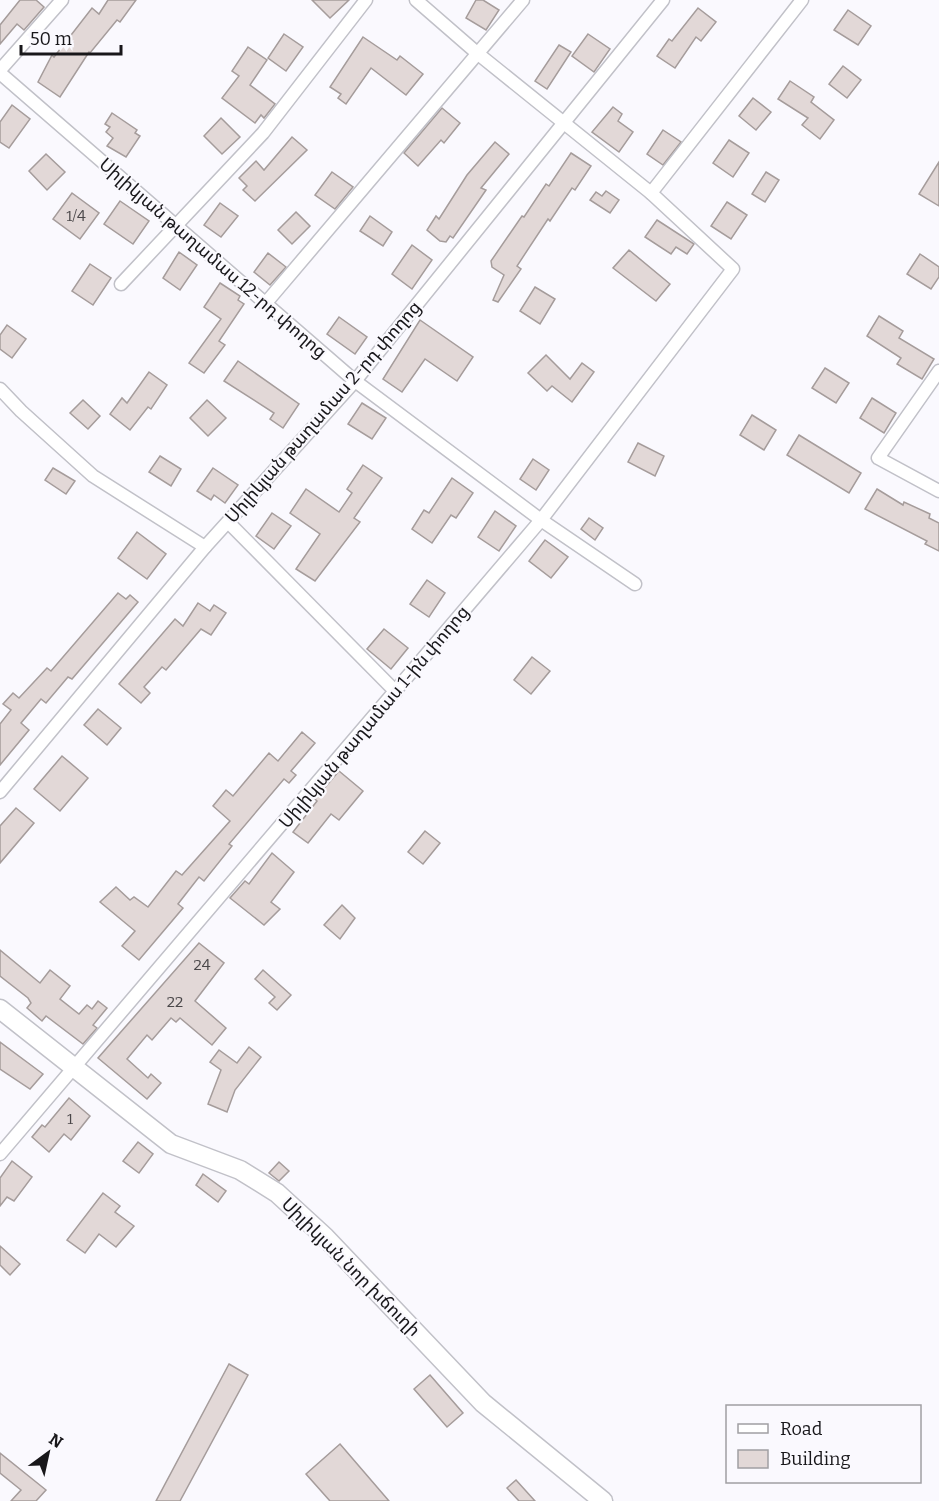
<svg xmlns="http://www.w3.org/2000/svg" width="939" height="1501" viewBox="0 0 939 1501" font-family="Bitter,'Noto Sans Armenian',serif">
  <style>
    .building { fill: #e2d8d7; stroke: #a59c9b; stroke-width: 1.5 }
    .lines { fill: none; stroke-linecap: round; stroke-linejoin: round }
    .street-casing { stroke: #c1c1c8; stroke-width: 15 }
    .secondary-casing { stroke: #c1c1c8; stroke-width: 21 }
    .street { stroke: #fff; stroke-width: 12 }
    .secondary { stroke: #fff; stroke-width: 18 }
    .labels { text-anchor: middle; stroke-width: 4.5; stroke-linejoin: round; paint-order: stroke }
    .number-label { font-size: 15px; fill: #4a4749 }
    .street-label { font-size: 18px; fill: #18171a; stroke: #faf9fe }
  </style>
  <rect width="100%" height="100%" fill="#faf9fe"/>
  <g class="building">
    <polygon points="20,0 36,0 44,7 24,30 17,24 0,44 0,25"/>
    <polygon points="108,0 136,0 120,22 117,20 90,53 89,52 60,97 38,82 52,55 54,57 92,8 99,14"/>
    <polygon points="312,0 349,0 330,18"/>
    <polygon points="476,0 483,0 499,10 486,30 466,18"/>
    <polygon points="698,8 716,22 701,41 696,37 675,68 657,56 669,39 672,41"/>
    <polygon points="848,10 871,26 858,45 834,30"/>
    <polygon points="284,34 303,47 286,71 268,58"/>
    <polygon points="588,34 610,49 594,72 572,56"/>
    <polygon points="363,37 397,60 400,56 423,74 406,95 371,68 346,104 338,98 341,94 330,87"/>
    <polygon points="559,45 571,52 547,89 535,81"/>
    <polygon points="248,47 267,60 250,85 275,104 264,118 261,115 255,123 222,98 239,76 232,71"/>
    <polygon points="843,66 861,80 847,98 829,84"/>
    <polygon points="790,81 814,97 811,102 834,120 820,139 802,125 808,118 778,99"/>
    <polygon points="753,98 771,112 756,130 739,116"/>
    <polygon points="12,105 30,119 9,148 0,142 0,122"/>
    <polygon points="613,107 622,114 618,121 633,132 619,152 592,132"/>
    <polygon points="442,108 460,123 444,143 441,140 418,166 404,153"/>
    <polygon points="112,113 137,130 135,133 140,136 126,157 107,146 113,138 106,132 110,127 105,124"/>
    <polygon points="221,118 240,137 222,154 204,136"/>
    <polygon points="663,130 681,142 663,165 647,154"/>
    <polygon points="292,137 307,150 255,201 243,190 247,186 239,178 256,161 264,170"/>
    <polygon points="729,140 749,153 733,177 713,163"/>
    <polygon points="495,142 509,154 481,188 486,190 453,238 450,236 446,242 440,241 427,230 436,216 439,219 467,175"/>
    <polygon points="571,153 591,166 575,190 572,188 550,221 548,219 517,266 521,269 498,302 493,300 504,275 492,267 491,261 522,216 524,217 546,184 549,186"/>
    <polygon points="46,154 65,172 47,190 29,171"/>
    <polygon points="939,162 939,206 919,194"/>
    <polygon points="332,172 353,187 335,209 315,195"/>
    <polygon points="766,172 779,180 765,202 752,194"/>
    <polygon points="606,191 619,200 610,213 590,200 596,192 602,196"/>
    <polygon points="72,193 99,213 80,239 53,219"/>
    <polygon points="120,201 149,221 133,244 104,224"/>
    <polygon points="727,202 747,215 731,239 711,226"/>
    <polygon points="220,203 238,216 221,237 204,225"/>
    <polygon points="296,212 310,226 292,244 278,230"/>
    <polygon points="370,216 392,232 383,246 360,231"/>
    <polygon points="657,220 694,244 687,254 676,247 671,254 645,237"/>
    <polygon points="412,245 432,260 412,289 392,274"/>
    <polygon points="629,250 670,284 656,301 613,268"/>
    <polygon points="179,252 197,265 180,290 163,278"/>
    <polygon points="268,253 286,267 270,285 254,272"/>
    <polygon points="920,254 939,267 939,277 931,289 907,274"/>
    <polygon points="90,264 111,278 93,305 72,291"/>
    <polygon points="220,283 240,296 238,300 244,304 219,341 225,345 204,373 189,363 221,319 204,307"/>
    <polygon points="535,287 555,299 540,324 520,311"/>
    <polygon points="879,316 903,331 899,338 934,359 922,379 897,364 901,358 867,336"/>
    <polygon points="339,317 367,337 355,354 327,334"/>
    <polygon points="420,320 473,357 457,381 425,359 402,392 383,379"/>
    <polygon points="7,325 26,339 12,358 0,349 0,335"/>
    <polygon points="546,355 570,379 582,363 594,372 572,402 552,386 547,391 528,373"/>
    <polygon points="238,361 299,404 283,428 270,419 274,413 224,381"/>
    <polygon points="825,368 849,383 836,403 812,388"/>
    <polygon points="149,372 167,385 151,409 148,407 130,430 110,414 122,398 127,403"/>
    <polygon points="872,398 896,413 884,433 860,418"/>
    <polygon points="83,400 100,416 88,429 70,413"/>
    <polygon points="207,400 226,418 208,436 190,418"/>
    <polygon points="362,403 386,418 372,439 348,424"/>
    <polygon points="752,415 776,430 764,450 740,435"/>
    <polygon points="799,435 861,473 849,493 787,455"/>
    <polygon points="638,443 664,456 655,476 628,462"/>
    <polygon points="160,456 181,469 171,486 149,472"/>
    <polygon points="533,459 549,470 536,490 520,479"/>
    <polygon points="363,465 382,478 354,518 360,522 315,581 296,569 320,534 290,513 306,489 339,512 352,493 347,489"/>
    <polygon points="53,468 75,481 66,494 45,480"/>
    <polygon points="213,468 238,485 225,503 214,495 211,500 197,491"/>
    <polygon points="452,478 473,493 456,518 451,515 432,543 412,529 424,510 429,513"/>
    <polygon points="877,489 903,505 904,502 930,514 929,518 939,523 939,551 925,544 927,541 865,509"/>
    <polygon points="495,511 516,526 499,551 478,537"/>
    <polygon points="272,513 291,526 274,549 256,536"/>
    <polygon points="589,518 603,528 595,540 581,529"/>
    <polygon points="137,532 166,554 147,579 118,558"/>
    <polygon points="545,540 568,557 551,578 529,561"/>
    <polygon points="427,580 445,593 429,617 410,604"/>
    <polygon points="118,593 126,599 130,595 138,602 72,679 68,677 46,703 41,699 21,723 29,730 0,765 0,724 11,710 3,704 13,693 19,698 47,668 51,671"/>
    <polygon points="198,603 210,611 214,605 226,613 211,635 201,629 166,670 162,667 144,687 150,693 141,703 119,684 175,619 183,626"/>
    <polygon points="384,629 408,648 391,669 367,649"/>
    <polygon points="532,657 550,671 531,694 514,680"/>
    <polygon points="98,709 121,728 107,745 84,725"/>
    <polygon points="302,732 315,743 291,771 296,775 289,783 284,779 229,844 232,846 204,881 199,877 178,904 183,908 139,960 122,946 135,931 100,902 116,887 130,900 134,897 148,907 176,871 182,875 230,821 213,806 226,790 233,796 269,753 278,761"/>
    <polygon points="62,756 88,778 60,811 34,789"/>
    <polygon points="339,771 363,791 339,820 331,814 308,843 293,832 317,801 315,799"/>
    <polygon points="16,808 34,823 0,863 0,826"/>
    <polygon points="425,831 440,843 423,864 408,852"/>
    <polygon points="272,853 294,872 271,902 280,909 264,925 230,898 245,881 249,884"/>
    <polygon points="342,905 355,918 340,939 324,925"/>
    <polygon points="199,943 224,963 195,1001 226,1028 212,1045 180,1018 176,1022 171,1018 152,1040 147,1035 127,1059 148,1078 151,1074 161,1083 147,1099 98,1058"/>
    <polygon points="0,950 40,983 50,970 70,986 60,999 79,1014 87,1005 92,1009 98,1001 107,1008 93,1025 97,1028 83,1044 46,1016 42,1021 27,1008 31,1003 28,998 0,976"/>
    <polygon points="263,970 291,995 277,1010 269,1003 275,997 255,979"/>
    <polygon points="0,1042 43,1074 30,1089 0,1069"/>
    <polygon points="249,1047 261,1057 235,1090 227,1112 208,1104 221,1070 210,1062 219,1050 237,1063"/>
    <polygon points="69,1098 90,1116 71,1140 64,1134 49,1152 32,1137 42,1125 45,1127"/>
    <polygon points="138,1142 153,1154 139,1173 123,1161"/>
    <polygon points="12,1161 32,1177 14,1201 7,1197 0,1206 0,1178"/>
    <polygon points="279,1162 289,1171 279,1181 269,1173"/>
    <polygon points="203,1174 226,1191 218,1202 196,1185"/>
    <polygon points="103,1193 120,1206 115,1212 134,1226 116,1247 99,1234 85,1253 67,1240"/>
    <polygon points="0,1246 20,1264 10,1275 0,1265"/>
    <polygon points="229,1364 248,1375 180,1501 156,1501"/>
    <polygon points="430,1375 463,1413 447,1427 414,1389"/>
    <polygon points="340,1444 389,1501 330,1501 306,1474"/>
    <polygon points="0,1453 46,1490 36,1501 11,1501 21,1490 0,1473"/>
    <polygon points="516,1480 535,1501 519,1501 507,1488"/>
  </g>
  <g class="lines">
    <g class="street-casing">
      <g id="street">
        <polyline points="0,70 62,0"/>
        <polyline points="0,73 355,381 541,520 635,584"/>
        <polyline points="651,193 802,0"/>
        <polyline points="121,284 263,133 366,0"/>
        <polyline points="265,304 523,0"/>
        <polyline points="939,371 878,458 939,491"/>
        <polyline points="0,389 21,411 93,476 205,547"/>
        <polyline points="229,523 396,692"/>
        <polyline points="0,792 205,547 355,381 663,0"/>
        <polyline points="0,1154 541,520 733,269 651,193 477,53 416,0"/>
      </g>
    </g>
    <g class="secondary-casing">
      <polyline id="secondary" points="0,1009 171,1144 240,1170 277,1193 325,1237 483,1403 603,1501"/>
    </g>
    <use href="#street" class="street"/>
    <use href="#secondary" class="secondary"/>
  </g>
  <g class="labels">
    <g class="number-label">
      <text x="76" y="221">1/4</text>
      <text x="202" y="970">24</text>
      <text x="175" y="1007">22</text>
      <text x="70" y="1124">1</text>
    </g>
    <g class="street-label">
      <text transform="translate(213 258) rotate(41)" y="6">Սիլիկյան թաղամաս 12-րդ փողոց</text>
      <text transform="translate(323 412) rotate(-49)" y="6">Սիլիկյան թաղամաս 2-րդ փողոց</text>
      <text transform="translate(374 717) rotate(-50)" y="6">Սիլիկյան թաղամաս 1-ին փողոց</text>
      <text transform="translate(351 1267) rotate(45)" y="6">Սիլիկյան նոր խճուղի</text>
    </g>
  </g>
  <rect x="726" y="1405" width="195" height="78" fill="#faf9fe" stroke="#a09fa3" stroke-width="1.5"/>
  <rect x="738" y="1424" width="30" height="9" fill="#ffffff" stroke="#a09fa3" stroke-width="1.5"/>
  <text x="780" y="1435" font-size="18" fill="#18171a">Road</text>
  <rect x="738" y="1450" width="30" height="18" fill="#e2d8d7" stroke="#a09fa3" stroke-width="1.5"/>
  <text x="780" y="1465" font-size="18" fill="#18171a">Building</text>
  <g transform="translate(48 1453) rotate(33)" stroke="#faf9fe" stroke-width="4.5" paint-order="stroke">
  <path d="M0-4.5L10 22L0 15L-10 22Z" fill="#18171a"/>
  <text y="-9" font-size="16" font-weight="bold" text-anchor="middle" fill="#18171a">N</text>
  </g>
  <path d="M21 45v9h100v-9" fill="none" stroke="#18171a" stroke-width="3"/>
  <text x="30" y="45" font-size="18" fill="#18171a" stroke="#faf9fe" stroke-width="4.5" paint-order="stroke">50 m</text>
</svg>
